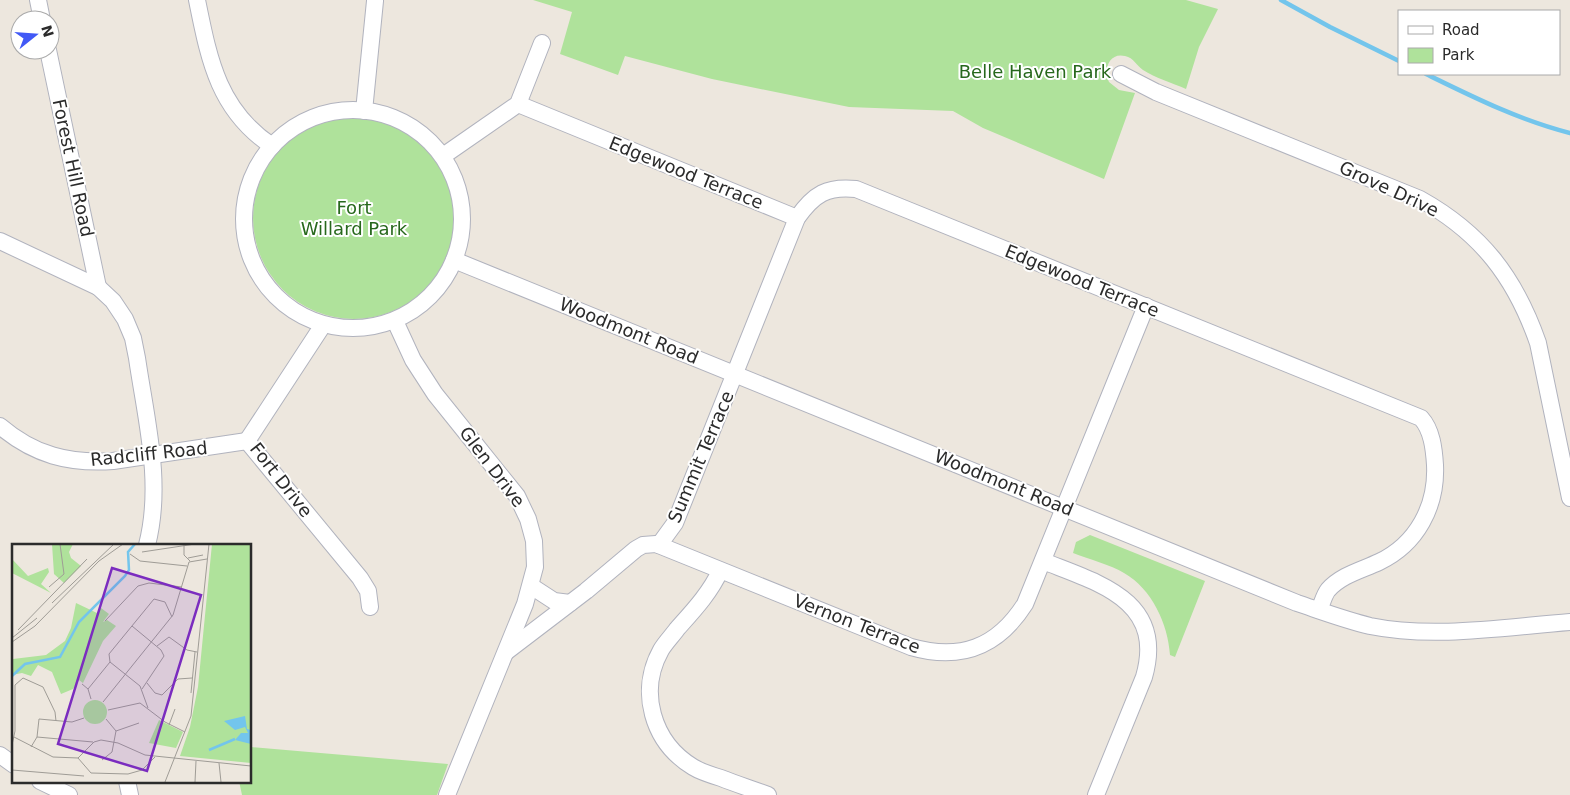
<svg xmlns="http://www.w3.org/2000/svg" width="1570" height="795" viewBox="0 0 1570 795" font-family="'DejaVu Sans',sans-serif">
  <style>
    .green { fill: #afe29b }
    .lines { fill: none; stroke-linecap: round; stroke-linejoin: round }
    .stream { stroke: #73c5ec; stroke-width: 4.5 }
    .minor-casing { stroke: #b1b3be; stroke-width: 18 }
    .minor { stroke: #fff; stroke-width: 16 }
    .labels { text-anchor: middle; stroke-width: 4; stroke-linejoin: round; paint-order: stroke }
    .park-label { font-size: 18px; fill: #27681c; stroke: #fff }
    .street-label { font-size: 18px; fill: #2b2b2b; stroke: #fff }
    .inset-river { fill: none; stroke: #73c5ec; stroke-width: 2.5 }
    .inset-road { fill: none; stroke: #9f9c96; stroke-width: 1 }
    .view { fill: #7b2cbf; fill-opacity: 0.15; stroke: #7b2cbf; stroke-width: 2.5 }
    .inset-edge { fill: none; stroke: #2b2b2b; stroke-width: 2.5 }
  </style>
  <rect width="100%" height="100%" fill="#ede7de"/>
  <g class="green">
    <path d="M533 0H1186L1218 9 1199 47 1186 89C1173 83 1155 78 1143 70 1136 65 1134 58 1125 56 1109 52 1103 70 1109 82L1119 90 1135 93 1104 179 983 128 953 111 849 107 712 79 625 56 618 75 560 54 572 12Z"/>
    <circle cx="354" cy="218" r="101"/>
    <path d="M1090 535 1205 581 1175 657 1170 655C1168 624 1152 589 1124 573 1111 565 1088 559 1073 553L1076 542Z"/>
    <polygon points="250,747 448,764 437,795 242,795 239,781 250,781"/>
  </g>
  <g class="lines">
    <g class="stream">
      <polyline points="1281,0 1330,27 1399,61"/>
      <path d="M1426 74C1473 97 1519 120 1570 133"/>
    </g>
    <g class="minor-casing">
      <g id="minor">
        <polyline points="38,0 42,20"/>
        <path d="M197 0C209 59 218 110 272 146"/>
        <polyline points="48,50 98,287"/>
        <path d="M1121 74 1156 92 1420 199C1481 233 1515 277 1538 343L1570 498"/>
        <polyline points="518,104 797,218"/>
        <circle cx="353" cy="219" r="109"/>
        <polyline points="364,111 375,1"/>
        <polyline points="443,156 518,104 542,43"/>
        <path d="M0 241 98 287 113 301 125 319 133 338 137 358C146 420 163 483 147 545"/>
        <path d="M454 260 1297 603C1321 611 1345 620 1370 626 1434 639 1505 627 1570 622"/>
        <polyline points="395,321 413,360 435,394 517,496 528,519 534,541 535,567 525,604 447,795"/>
        <path d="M0 426C34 455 69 464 113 461L247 441"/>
        <polyline points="247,441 360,578 368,591 370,607"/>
        <polyline points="247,441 323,325"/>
        <path d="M659 545 675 523 797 218C814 194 827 186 856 189L1421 418C1432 430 1434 449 1435 465 1437 506 1417 544 1379 562 1362 570 1341 575 1328 590 1324 595 1322 604 1319 610"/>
        <path d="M1043 561C1098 583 1166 600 1144 677L1096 795"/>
        <path d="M720 571C710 593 693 611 677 629 672 636 665 643 661 650 638 691 652 742 693 767 701 772 711 775 721 778 736 784 752 789 768 795"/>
        <polyline points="531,586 554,601 570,603"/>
        <path d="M506 652 586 591 636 549 643 545 656 544 911 647C960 661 997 648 1025 604L1146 306"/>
        <polyline points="0,755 14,765"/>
        <polyline points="40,781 69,795"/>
        <polyline points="127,781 130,795"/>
      </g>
    </g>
    <use href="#minor" class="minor"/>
  </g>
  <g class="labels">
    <g class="park-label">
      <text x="1035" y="78">Belle Haven Park</text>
      <text x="354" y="214">Fort<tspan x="354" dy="21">Willard Park</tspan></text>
    </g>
    <g class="street-label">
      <text transform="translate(73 168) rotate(78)" y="6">Forest Hill Road</text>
      <text transform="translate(686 173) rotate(22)" y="6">Edgewood Terrace</text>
      <text transform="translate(1389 189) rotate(25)" y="6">Grove Drive</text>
      <text transform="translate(1082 281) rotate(22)" y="6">Edgewood Terrace</text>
      <text transform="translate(629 331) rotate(22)" y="6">Woodmont Road</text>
      <text transform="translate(149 454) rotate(-6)" y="6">Radcliff Road</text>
      <text transform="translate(701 457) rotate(-67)" y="6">Summit Terrace</text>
      <text transform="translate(492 467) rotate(53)" y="6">Glen Drive</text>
      <text transform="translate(281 480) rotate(52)" y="6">Fort Drive</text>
      <text transform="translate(1004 483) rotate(22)" y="6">Woodmont Road</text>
      <text transform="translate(857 624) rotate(21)" y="6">Vernon Terrace</text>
    </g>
  </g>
  <g transform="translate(12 544)">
    <rect width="239" height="239" fill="#ede7de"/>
    <path d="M40 0H61L57 8 59 14 69 22 52 39 42 30ZM200 0H239V219L168 212 178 183 186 143ZM0 15 16 32 36 24 37 28 29 40 39 49 0 29ZM64 59 85 69 89 64 97 70 91 78 95 76 104 82 91 97 71 139 67 136 61 145 49 150 40 128 26 121 19 132 10 129 0 131 1 115 34 111 53 97 59 84ZM71 168a12 12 0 1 1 24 0a12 12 0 1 1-24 0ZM147 176 171 188 164 204 137 199Z" fill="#afe29b"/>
    <path d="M233 172 235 185 239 186V200L223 196 229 189H236L233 183 223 186 212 177Z" fill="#73c5ec"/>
    <path class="inset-river" d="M0 132 13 120 48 113 67 78 113 32 117 26 116 8 123 0M197 206 223 195"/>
    <path class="inset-road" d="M172 1V11L178 17M130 8 183 0M118 10 128 17 175 22M176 14 191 11M37 43 52 30 48 0M40 59 102 0M93 77 126 42 137 39 170 43M120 82 149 106 152 112 130 145M6 86 75 15M0 94 25 74M0 98 23 82 87 17 111 0M145 102 157 93 175 106 185 108M98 118 97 110 142 55 153 58 160 73M98 118 128 142 136 164M135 139 143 149 150 151 166 135 180 134M70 140 76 145 79 155M76 145 98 118M179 149 183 108M91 158 161 71 177 18 195 15M96 166 128 159 153 178 173 188M27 175 60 178 72 174M94 175 104 187M157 181 163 165M104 187 127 179M2 193 41 213 66 214 82 198 89 196 106 199 133 211 239 222M25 193 81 198M0 201 3 187V141L11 134 31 143 43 168 44 177M19 203 25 193 27 175M66 214 79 229 116 230 130 226 143 213M90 216 100 208 104 187M207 219 209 238M0 226 72 232M153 238 179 172 197 0M183 238 184 217"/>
    <path class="view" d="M100 24 189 51 135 227 46 200Z"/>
    <rect width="239" height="239" class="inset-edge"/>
  </g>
  <rect x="1398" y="10" width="162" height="65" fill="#ffffff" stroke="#aaaaaa"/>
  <rect x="1408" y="26" width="25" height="8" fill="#ffffff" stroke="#aaaaaa"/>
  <text x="1442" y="35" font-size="15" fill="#2b2b2b">Road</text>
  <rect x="1408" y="48" width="25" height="15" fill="#afe29b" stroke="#aaaaaa"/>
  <text x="1442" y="60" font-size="15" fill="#2b2b2b">Park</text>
  <g transform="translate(35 35) rotate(73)"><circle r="24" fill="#ffffff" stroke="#aaaaaa"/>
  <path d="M0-4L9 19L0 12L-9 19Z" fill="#4159f6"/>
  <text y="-8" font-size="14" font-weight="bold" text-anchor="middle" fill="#2b2b2b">N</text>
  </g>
</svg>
